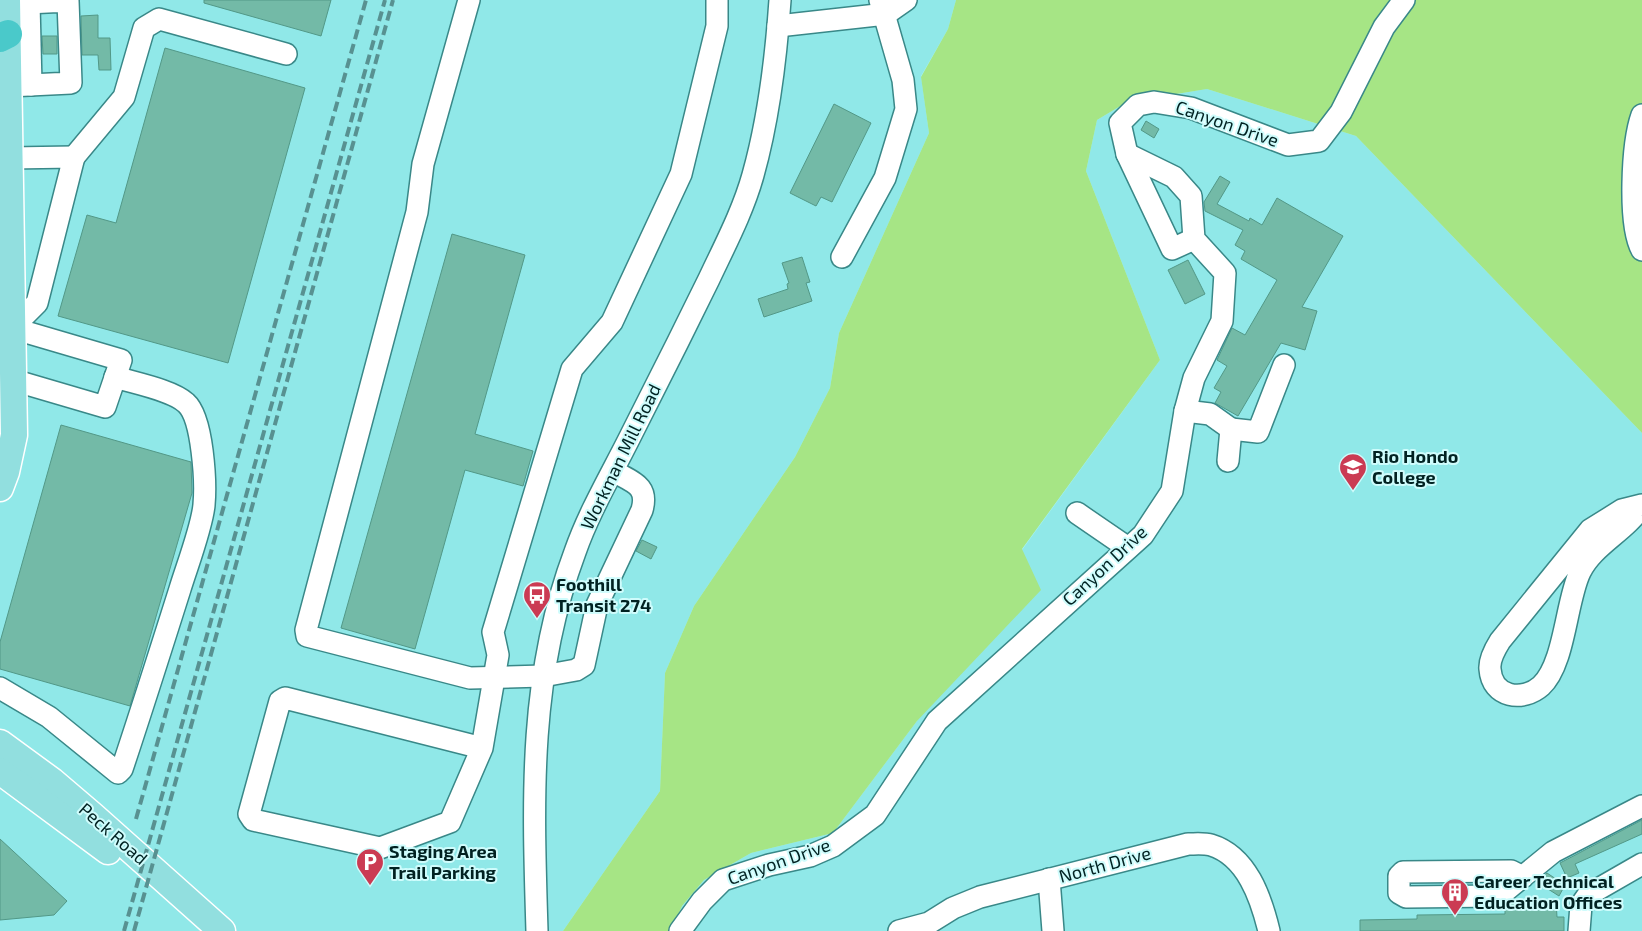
<svg xmlns="http://www.w3.org/2000/svg" width="1642" height="931" viewBox="0 0 1642 931" font-family="'Exo 2',sans-serif">
  <style>
    .built { fill: #90e8e8 }
    .green { fill: #a6e585 }
    .building { fill: #73baa7; stroke: #529887 }
    .lines { fill: none; stroke-linecap: round; stroke-linejoin: round }
    .minor-casing { stroke: #398888; stroke-width: 24 }
    .major-casing { stroke: #fff; stroke-width: 29 }
    .highway-casing { stroke: #fff; stroke-width: 30 }
    .minor { stroke: #fff; stroke-width: 21 }
    .major { stroke: #92dfdf; stroke-width: 26 }
    .highway { stroke: #4ac9ca; stroke-width: 28 }
    .rail { stroke: #589191; stroke-width: 4; stroke-dasharray: 10 5; stroke-linecap: butt }
    .labels { text-anchor: middle; stroke-width: 4; stroke-linejoin: round; paint-order: stroke }
    .street-label { font-size: 18px; fill: #012222; stroke: #cffcfc }
    .poi-label { font-size: 18px; font-weight: bold; fill: #012222; stroke: #cffcfc; text-anchor: start }
  </style>
  <rect width="100%" height="100%" fill="#a7f5f5"/>
  <g class="built">
    <polygon points="0,0 956,0 948,29 921,76 929,133 839,333 830,388 795,457 694,606 665,673 660,791 563,931 0,931"/>
    <polygon points="1207,89 1356,136 1642,433 1642,931 671,931 682,906 704,880 751,853 833,833 917,721 1022,550 1160,360 1086,171 1097,120 1127,102"/>
  </g>
  <polygon class="green" points="956,0 1642,0 1642,433 1356,136 1207,89 1127,102 1097,120 1086,171 1160,360 1022,549 1041,590 917,721 833,833 751,853 704,880 682,906 671,931 563,931 660,791 665,673 694,606 795,457 830,388 839,333 929,133 921,77 948,29"/>
  <g class="building">
    <polygon points="204,0 331,0 321,36 204,3"/>
    <polygon points="98,15 98,38 110,38 111,70 99,70 98,55 82,55 81,16"/>
    <polygon points="42,36 57,36 57,54 43,54"/>
    <polygon points="165,48 305,88 228,363 58,316 87,215 116,223"/>
    <polygon points="834,104 871,123 832,202 821,197 816,206 790,193"/>
    <polygon points="1146,121 1159,129 1154,138 1141,130"/>
    <polygon points="1220,176 1230,182 1217,204 1249,221 1250,218 1262,225 1277,198 1343,236 1302,307 1317,311 1305,350 1281,343 1238,416 1215,403 1221,392 1214,388 1227,366 1217,360 1232,328 1245,335 1277,280 1241,259 1245,251 1235,245 1243,230 1205,211 1204,202"/>
    <polygon points="452,234 525,255 475,434 533,451 523,486 465,470 415,649 341,628"/>
    <polygon points="802,257 810,282 806,283 812,301 764,317 758,299 788,289 787,284 789,283 782,263"/>
    <polygon points="1188,260 1205,294 1185,304 1168,270"/>
    <polygon points="61,425 191,462 192,493 130,706 0,669 0,642"/>
    <polygon points="642,540 657,547 651,559 636,551"/>
    <polygon points="1642,820 1642,834 1575,864 1579,873 1567,878 1560,863"/>
    <polygon points="0,839 67,901 54,915 0,920"/>
    <polygon points="1547,873 1565,885 1559,896 1537,882"/>
    <polygon points="1556,901 1557,917 1564,917 1564,931 1360,931 1360,920 1417,919 1417,915 1505,914 1505,907 1512,902"/>
  </g>
  <g class="lines">
    <g class="minor-casing">
      <g id="minor">
        <path d="M469 0 423 164 417 212 306 630 307 636 470 678 543 676 576 670 584 665 597 605 642 510C649 485 632 482 613 471"/>
        <polyline points="29,3 31,85"/>
        <polyline points="7,4 68,1 71,83 9,86"/>
        <polyline points="778,26 886,14 906,0"/>
        <path d="M1642 115C1632 143 1628 225 1642 250"/>
        <polyline points="74,157 124,97 144,28 159,19 286,54"/>
        <polyline points="10,158 74,157 37,303 12,328 121,360 105,407 13,380"/>
        <polyline points="1194,239 1172,249 1127,154 1120,123 1138,105 1154,102 1191,108 1288,145 1319,141 1341,112 1384,27 1404,0"/>
        <polyline points="842,257 885,178 906,109 903,80 880,0"/>
        <polyline points="1185,411 1210,414 1231,429 1228,461"/>
        <polyline points="1231,429 1258,432 1284,365"/>
        <path d="M1642 506C1625 532 1593 545 1580 572 1566 601 1565 664 1541 686 1523 702 1492 698 1490 669 1489 660 1495 649 1500 641L1590 530 1622 510 1642 505"/>
        <polyline points="1077,513 1128,548"/>
        <path d="M0 688 49 717 118 773 122 769C142 709 161 649 180 589 187 566 202 527 204 505 206 483 203 418 186 403 172 390 134 383 115 377"/>
        <polyline points="482,748 285,698 280,701 249,814 253,820 380,848 450,822 482,748 498,655 493,632 572,369 612,322 681,174 717,26 717,0"/>
        <polyline points="1523,877 1511,871 1403,872 1399,876 1399,893 1406,897 1499,896 1553,852 1642,806"/>
        <polyline points="1049,879 1053,931"/>
        <path d="M537 931C533 801 528 677 575 552 589 512 611 475 630 437 657 384 683 332 709 279 725 245 743 211 753 175 769 118 776 59 780 0"/>
        <polyline points="680,931 702,901 723,880 769,865 810,856 833,846 875,815 937,721 1143,535 1172,491 1185,411 1194,378 1222,321 1225,273 1194,239 1191,196 1174,177 1127,154"/>
        <path d="M899 931 929 923 953 908 980 897 1188 844C1195 844 1204 843 1211 845 1247 856 1261 898 1269 931"/>
        <polyline points="1579,931 1581,905 1588,895 1642,864"/>
      </g>
    </g>
    <g class="major-casing">
      <g id="major">
        <polyline points="0,488 6,472 14,435 7,0"/>
        <polyline points="0,743 52,781 93,816 222,931"/>
        <polyline points="0,771 108,851"/>
      </g>
    </g>
    <g class="highway-casing">
      <polyline id="highway" points="0,38 8,34"/>
    </g>
    <use href="#minor" class="minor"/>
    <use href="#major" class="major"/>
    <use href="#highway" class="highway"/>
    <g class="rail">
      <polyline points="136,819 366,0"/>
      <polyline points="124,931 385,0"/>
      <polyline points="134,931 393,0"/>
    </g>
  </g>
  <defs>
    <g id="university-pin" transform="scale(1.4375)"><path d="M0 17L-7.5 6A9.5 9.5 0 1 1 7.5 6Z" fill="#cb3b53" stroke="#cffcfc"/><path d="M0-5L7-2L0 1L-7-2ZM-4 1L0 2.5L4 1V4Q0 6-4 4Z" fill="#fff"/></g>
    <g id="bus-pin" transform="scale(1.4375)"><path d="M0 17L-7.5 6A9.5 9.5 0 1 1 7.5 6Z" fill="#cb3b53" stroke="#cffcfc"/><path d="M-5-6H5V4H4V6H2V4H-2V6H-4V4H-5ZM-3.5-4V0h7V-4ZM-3.5 1.2v1.5H-2V1.2ZM2 1.2v1.5H3.5V1.2Z" fill="#fff"/></g>
    <g id="parking-pin" transform="scale(1.4375)"><path d="M0 17L-7.5 6A9.5 9.5 0 1 1 7.5 6Z" fill="#cb3b53" stroke="#cffcfc"/><path d="M-3.5-5.5H1a3.5 3.5 0 0 1 0 7H-1V5.5H-3.5ZM-1-3.4V-.6H.8a1.4 1.4 0 0 0 0-2.8Z" fill="#fff"/></g>
    <g id="building-pin" transform="scale(1.4375)"><path d="M0 17L-7.5 6A9.5 9.5 0 1 1 7.5 6Z" fill="#cb3b53" stroke="#cffcfc"/><path d="M-4-6H4V6H1V3H-1V6H-4ZM-2.5-4.3h1.7v1.8h-1.7ZM.8-4.3h1.7v1.8H.8ZM-2.5-1h1.7V.8h-1.7ZM.8-1h1.7V.8H.8Z" fill="#fff"/></g>
  </defs>
  <g fill-rule="evenodd">
    <use href="#university-pin" x="1353" y="467"/>
    <use href="#bus-pin" x="537" y="595"/>
    <use href="#parking-pin" x="370" y="862"/>
    <use href="#building-pin" x="1455" y="892"/>
  </g>
  <g class="labels">
    <g class="street-label">
      <text transform="translate(1227 124) rotate(19)" y="6">Canyon Drive</text>
      <text transform="translate(621 457) rotate(-64)" y="6">Workman Mill Road</text>
      <text transform="translate(1105 566) rotate(-43)" y="6">Canyon Drive</text>
      <text transform="translate(113 834) rotate(41)" y="6">Peck Road</text>
      <text transform="translate(779 862) rotate(-19)" y="6">Canyon Drive</text>
      <text transform="translate(1105 865) rotate(-15)" y="6">North Drive</text>
    </g>
    <g class="poi-label">
      <text x="1372" y="463">Rio Hondo<tspan x="1372" dy="21">College</tspan></text>
      <text x="556" y="591">Foothill<tspan x="556" dy="21">Transit 274</tspan></text>
      <text x="389" y="858">Staging Area<tspan x="389" dy="21">Trail Parking</tspan></text>
      <text x="1474" y="888">Career Technical<tspan x="1474" dy="21">Education Offices</tspan></text>
    </g>
  </g>
</svg>
